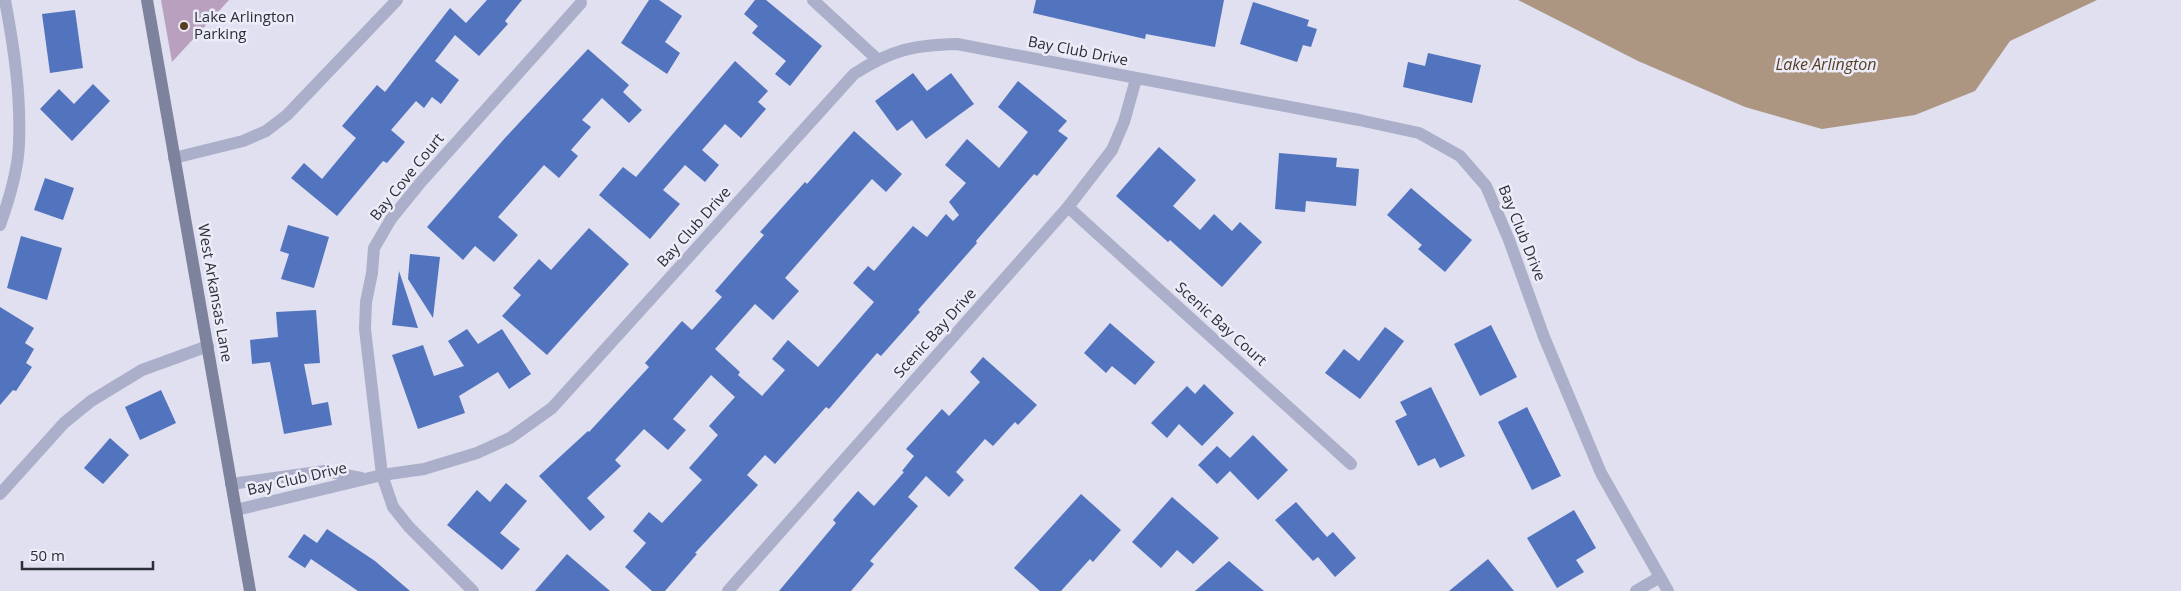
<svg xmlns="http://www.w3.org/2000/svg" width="2181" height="591" viewBox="0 0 2181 591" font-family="'Open Sans',sans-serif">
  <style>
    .green { fill: #b9a0bf }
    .water { fill: #ac9681 }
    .building { fill: #5273bd }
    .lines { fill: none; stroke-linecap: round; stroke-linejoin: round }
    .street { stroke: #acafc9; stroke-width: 12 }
    .secondary { stroke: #7d839c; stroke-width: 12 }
    .poi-dot { fill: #563d23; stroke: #ececf9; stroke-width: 2 }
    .labels { text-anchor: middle; stroke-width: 5; stroke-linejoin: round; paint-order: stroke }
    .poi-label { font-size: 15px; fill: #2a2e37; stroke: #ececf9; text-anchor: start }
    .street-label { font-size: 15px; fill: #2a2e37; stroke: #ececf9 }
    .water-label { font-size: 16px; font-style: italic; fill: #563d23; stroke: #ececf9 }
  </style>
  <rect width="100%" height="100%" fill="#e0e0f1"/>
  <polygon class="green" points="161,0 229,0 172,62"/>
  <polygon class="water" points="1518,0 2097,0 2010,41 1975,91 1915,115 1822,129 1745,107 1638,61"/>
  <g class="building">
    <polygon points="487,0 522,0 505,21 508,24 479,56 455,35 435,61 459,80 441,104 432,97 424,108 416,101 391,130 405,142 387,163 383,161 337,216 291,178 304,163 322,179 356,138 342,126 377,85 385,92 450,8 466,23"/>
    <polygon points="649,0 659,0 682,16 665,42 680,53 667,74 621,43"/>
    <polygon points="755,0 766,0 822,46 790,86 775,74 786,61 752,33 758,26 744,14"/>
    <polygon points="1036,0 1224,0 1215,47 1146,34 1145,39 1033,13"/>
    <polygon points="1253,2 1309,20 1307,26 1317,29 1311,47 1303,45 1297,62 1240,44"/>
    <polygon points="75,10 83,68 50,73 42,14"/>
    <polygon points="588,49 629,85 623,92 642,110 629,123 602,98 582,120 591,127 571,150 578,156 559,178 544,165 498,217 518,235 494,262 475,246 463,260 427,227 505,138"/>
    <polygon points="1428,53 1481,65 1472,103 1403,87 1408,62 1425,66"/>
    <polygon points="735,61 768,91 758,102 766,109 741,138 725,124 702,150 719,165 705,182 685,165 663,190 680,204 650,239 599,195 623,167 636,177"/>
    <polygon points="913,73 927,91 951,73 974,104 926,139 912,120 897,131 875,101"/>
    <polygon points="1018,81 1067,121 1058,131 1068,138 1037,176 1034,174 976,241 977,243 918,310 920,312 881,356 877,353 829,409 826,407 775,464 765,455 747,475 758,485 695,553 697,554 665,591 652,591 625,567 646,543 633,531 649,512 662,523 702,480 689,468 718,435 709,426 735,397 711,375 673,419 686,430 668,450 644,429 615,460 621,466 587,498 605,517 590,531 539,476 588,431 589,432 649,367 645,363 682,321 692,330 722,297 715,291 764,235 760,232 805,182 807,184 854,131 902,174 886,192 872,179 841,214 785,278 799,291 773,320 755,304 715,349 740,372 738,375 762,396 785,370 772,359 788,340 818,367 874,302 853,283 868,266 874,271 913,226 927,237 946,214 953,221 959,215 949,202 966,183 945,165 967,139 999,168 1028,132 998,107"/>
    <polygon points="93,84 110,101 72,141 40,109 59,89 74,104"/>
    <polygon points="1159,147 1196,180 1173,206 1200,230 1214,214 1232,231 1240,222 1262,242 1222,287 1170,240 1168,242 1116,196"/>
    <polygon points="1279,153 1337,158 1336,167 1359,169 1356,206 1306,201 1305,212 1275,209"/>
    <polygon points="45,178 74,188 63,220 34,210"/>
    <polygon points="1411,188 1472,240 1445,272 1418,249 1422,245 1387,215"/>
    <polygon points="288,225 329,237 314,288 281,279 289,254 280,251"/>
    <polygon points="589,228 629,264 547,355 502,316 521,295 513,288 539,259 551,270"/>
    <polygon points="21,236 62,248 47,300 7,288"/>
    <polygon points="410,254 440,257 433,318 408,279"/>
    <polygon points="399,271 418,328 392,325"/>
    <polygon points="0,307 34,328 25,343 34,349 26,363 32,367 16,391 13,390 0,405"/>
    <polygon points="316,310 320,363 304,364 312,405 328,402 332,425 284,434 270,362 252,364 250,340 278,337 276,312"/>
    <polygon points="1110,323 1155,362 1135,385 1112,366 1106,373 1084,353"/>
    <polygon points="1491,325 1517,377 1480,396 1454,344"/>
    <polygon points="1385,327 1404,341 1360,399 1325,373 1344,349 1359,361"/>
    <polygon points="467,329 478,344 502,329 531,374 509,389 498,372 459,396 465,413 418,429 392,355 423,345 434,376 464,366 448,341"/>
    <polygon points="983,357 1037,405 1018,425 1015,422 993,446 985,439 956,472 964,480 949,497 926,476 908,497 918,506 870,561 874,564 851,591 779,591 836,523 833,520 858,491 874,506 904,472 902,471 914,456 906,449 942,409 949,416 980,382 970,372"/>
    <polygon points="1204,384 1234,413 1202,446 1179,424 1167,438 1151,423 1187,386 1195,394"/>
    <polygon points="1431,387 1465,456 1440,468 1435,458 1418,466 1395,421 1407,415 1400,402"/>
    <polygon points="161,390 176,423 140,440 125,407"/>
    <polygon points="1527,407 1561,476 1532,490 1498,422"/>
    <polygon points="1253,435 1288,470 1258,500 1230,471 1217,484 1198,465 1217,446 1230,458"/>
    <polygon points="110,438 129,455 103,484 84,468"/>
    <polygon points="506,483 527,501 500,533 520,549 502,570 447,525 477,490 490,502"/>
    <polygon points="1081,494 1121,530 1093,562 1090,559 1061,591 1040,591 1014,568"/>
    <polygon points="1172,497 1219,538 1193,564 1177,550 1161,568 1132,542"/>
    <polygon points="1296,502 1327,537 1333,532 1356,558 1335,577 1318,557 1313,561 1275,520"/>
    <polygon points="1574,510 1596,548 1576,560 1584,572 1557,588 1527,538"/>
    <polygon points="327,529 375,561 410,591 358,591 311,559 305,568 288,557 304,534 317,543"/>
    <polygon points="567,554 610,591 535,591"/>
    <polygon points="1488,559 1514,591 1449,591"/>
    <polygon points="1229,561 1264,591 1195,591"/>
  </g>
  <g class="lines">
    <g class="street">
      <polyline points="813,0 877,59"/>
      <polyline points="174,158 243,141 266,131 287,115 397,0"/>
      <polyline points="1068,207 1351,464"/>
      <path d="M0 225C9 200 18 171 19 144 21 95 14 48 5 0"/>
      <polyline points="231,484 325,471 361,478"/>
      <polyline points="0,494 64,423 91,401 142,370 208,346"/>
      <path d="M236 510 382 475 424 469 477 453 510 438 552 408 854 74C891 50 913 45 957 44L1359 120 1419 133 1460 156 1486 186 1509 240 1544 337 1601 473 1668 591"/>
      <polyline points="473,591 409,527 393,507 382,475 365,329 366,302 372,273 374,248 391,219 421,182 581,3"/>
      <polyline points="728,591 1068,207 1112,150 1124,122 1136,79"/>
      <polyline points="1636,591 1660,577"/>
    </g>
    <polyline class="secondary" points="147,0 250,591"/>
  </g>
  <circle class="poi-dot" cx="184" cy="26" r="5"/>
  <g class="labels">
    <g class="poi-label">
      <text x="194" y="22">Lake Arlington<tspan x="194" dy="17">Parking</tspan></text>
    </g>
    <g class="street-label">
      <text transform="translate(1078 51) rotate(11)" y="5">Bay Club Drive</text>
      <text transform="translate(407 177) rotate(-51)" y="5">Bay Cove Court</text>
      <text transform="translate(694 227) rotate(-48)" y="5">Bay Club Drive</text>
      <text transform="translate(1522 233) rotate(68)" y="5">Bay Club Drive</text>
      <text transform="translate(215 293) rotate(80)" y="5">West Arkansas Lane</text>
      <text transform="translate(1221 324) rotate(42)" y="5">Scenic Bay Court</text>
      <text transform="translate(935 333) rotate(-48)" y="5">Scenic Bay Drive</text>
      <text transform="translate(297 479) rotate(-13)" y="5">Bay Club Drive</text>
    </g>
    <g class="water-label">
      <text x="1826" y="70">Lake Arlington</text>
    </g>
  </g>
  <path d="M22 561v8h131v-8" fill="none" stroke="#2a2e37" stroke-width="2.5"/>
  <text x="30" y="561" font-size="15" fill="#2a2e37" stroke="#ececf9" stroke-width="4" paint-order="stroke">50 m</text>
</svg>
